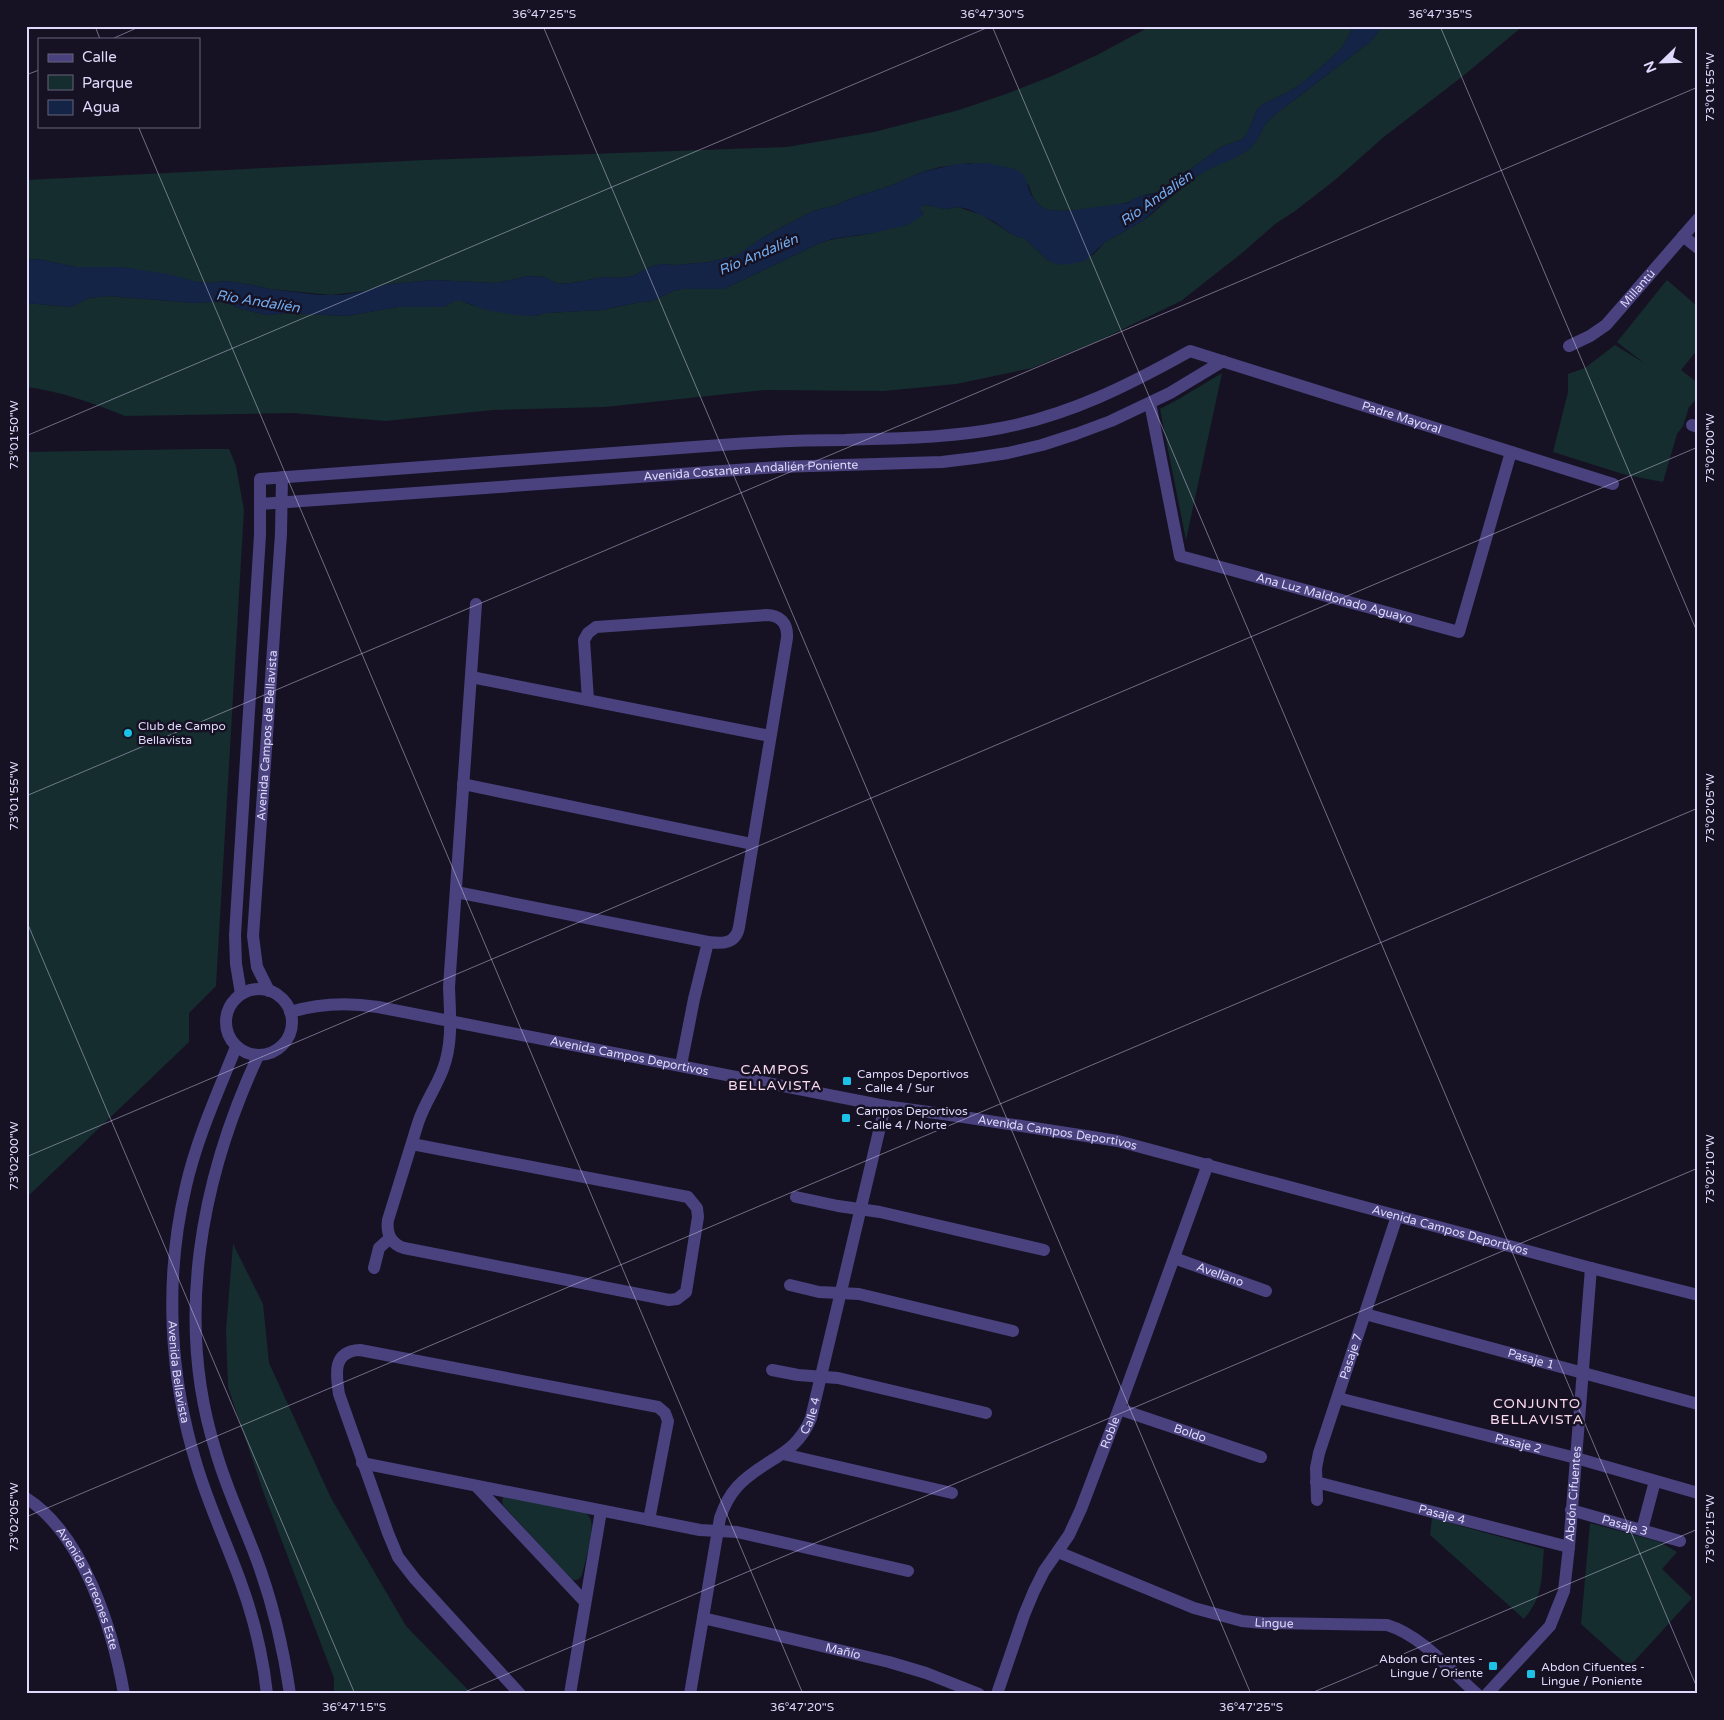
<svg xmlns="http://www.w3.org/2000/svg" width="1724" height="1720" viewBox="0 0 1724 1720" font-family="'Varela Round',sans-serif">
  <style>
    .green { fill: #152d2e }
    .water { fill: #142446 }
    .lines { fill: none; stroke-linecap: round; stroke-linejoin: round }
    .minor { stroke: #49427e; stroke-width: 12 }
    .tertiary { stroke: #49427e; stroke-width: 12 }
    .ticks { fill: none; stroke: #dfd9fb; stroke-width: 1; stroke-opacity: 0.45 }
    .poi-dot { fill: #1bc2e5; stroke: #161224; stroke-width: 2 }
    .labels { text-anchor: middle; stroke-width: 5; stroke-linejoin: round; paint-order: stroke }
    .street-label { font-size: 12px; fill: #dfd9fb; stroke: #161224 }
    .poi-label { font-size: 12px; fill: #dfd9fb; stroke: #161224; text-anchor: start }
    .water-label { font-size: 14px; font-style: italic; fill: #73adef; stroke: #161224 }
    .neighbourhood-label { font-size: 14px; letter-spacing: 1px; fill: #fbdbed; stroke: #161224 }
    .neatline { fill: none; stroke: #dfd9fb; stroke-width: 2 }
    .ticks-label { font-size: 12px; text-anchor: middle; fill: #dfd9fb }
  </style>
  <rect width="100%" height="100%" fill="#161224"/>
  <g class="green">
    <path d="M1151 26H1354L1342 48 1319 69 1301 84 1288 92 1263 104 1257 110 1248 132 1243 139 1221 147 1162 190C1154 194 1145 194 1136 198 1133 199 1130 202 1126 203 1112 207 1058 214 1046 209 1036 205 1031 195 1029 185L970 163 940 167 922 172 890 186 855 197 834 206 820 209 809 213 762 238 738 255 709 262 676 265 663 264 652 266 633 276 619 278 603 277 572 283 558 284 544 277 528 276 497 283 433 280 389 284 365 291 331 295 270 289 257 286 226 281 209 283 198 282 121 267H75L38 259 26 260V180L425 160 787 147 874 132 959 110 1006 94 1052 76 1097 55Z"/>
    <path d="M1383 26H1523L1463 76 1385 136 1335 180 1295 211 1275 224 1242 253 1181 301 1098 341 1032 368 956 384 884 391 765 390 605 407 493 410 385 421 293 413 125 416C93 403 60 391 26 387V303L71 307 89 298 107 296 197 303 224 301 241 309 267 315 288 313 346 316 398 307H444L454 301H462L472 305 535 316 545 313 602 310 640 302 652 301 673 291 682 289H724L820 243C837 237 854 237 871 233 890 229 907 221 924 214L921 210V206L926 205 944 209 958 207 982 215 1015 236 1024 238 1049 261 1093 255 1105 242 1141 222 1153 213 1189 181 1258 139 1264 126 1272 117 1371 41Z"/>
    <polygon points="1667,280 1698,307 1698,349 1681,370 1698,383 1698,397 1689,407 1683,426 1677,434 1663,482 1626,475 1553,452 1568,392 1568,374 1585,368 1615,345 1644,363 1617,342"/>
    <polygon points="1222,373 1186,540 1160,409 1177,400"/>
    <polygon points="196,449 229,449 236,466 244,510 216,986 189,1013 189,1042 26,1198 26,452"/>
    <polygon points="233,1244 263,1304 269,1363 331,1498 406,1626 472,1694 334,1694 334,1678 264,1494 228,1387 226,1330"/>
    <path d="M504 1496 584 1512C588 1514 590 1517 591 1521 594 1531 585 1563 582 1575 579 1580 575 1582 570 1578L503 1505 502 1500Z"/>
    <path d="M1432 1518 1544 1549C1541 1578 1544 1596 1524 1619L1430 1535Z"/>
    <polygon points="1590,1523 1660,1542 1677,1552 1662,1569 1692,1598 1629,1667 1581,1624"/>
  </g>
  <polygon class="water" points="1354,26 1383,26 1371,41 1272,117 1264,126 1258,139 1250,149 1235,158 1211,168 1189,181 1141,222 1105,242 1086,260 1076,263 1060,265 1049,261 1024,238 1015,236 993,221 968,209 958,207 944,209 926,205 921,206 921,210 924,214 908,225 872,233 832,239 820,243 724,289 682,289 673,291 652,301 640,302 602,310 545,313 535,316 516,315 486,310 462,301 454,301 444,307 398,307 346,316 288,313 267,315 241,309 224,301 197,303 107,296 89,298 71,307 26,303 26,260 38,259 75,267 121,267 168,274 198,282 209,283 226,281 257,286 270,289 319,295 342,295 365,291 389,284 433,280 497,283 528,276 544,277 558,284 572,283 603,277 619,278 633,276 652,266 663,264 676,265 709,262 737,255 762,238 809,213 820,209 834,206 855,197 890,186 922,172 957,164 986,163 1015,169 1024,175 1031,195 1040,206 1048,210 1067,211 1128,203 1137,197 1153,194 1162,190 1221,147 1243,139 1248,132 1257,110 1263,104 1288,92 1301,84 1319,69 1342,48"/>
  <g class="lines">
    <g class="minor">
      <polyline points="1683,236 1698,248"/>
      <path id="s1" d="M1569 346 1590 336 1606 325 1698 219"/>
      <path id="s2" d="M1150 403 1180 556 1459 632 1511 452"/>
      <polyline points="1692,425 1698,427"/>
      <path id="s3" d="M260 504 778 467 942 462 975 458 1008 453 1042 445 1076 434 1111 421 1170 393 1223 361"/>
      <polyline points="471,677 770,736"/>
      <polyline points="463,784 752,844"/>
      <path d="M456 892 708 942C722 944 736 944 739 927L787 638C788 623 780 615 766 615L596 627 588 633 584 640 588 700"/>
      <path id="s4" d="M269 991 257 967 253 936 281 534 282 477"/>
      <path id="s5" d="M241 994 236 964 235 935 260 535V479C414 467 567 457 721 445 762 442 803 440 845 440 897 438 949 438 1001 428 1070 415 1129 385 1190 351L1613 484"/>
      <polyline points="681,1065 694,999 708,942"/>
      <path d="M412 1144 688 1197 697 1208 698 1217 686 1292 677 1299 669 1300 404 1248C391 1244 386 1234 388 1220L418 1123C424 1104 436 1088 443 1069 453 1043 450 1014 449 987L476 604"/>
      <polyline points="796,1197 838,1206 880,1212 1044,1250"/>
      <path id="s6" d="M1174 1258 1266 1291"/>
      <polyline points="374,1268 379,1248 390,1238"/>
      <polyline points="790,1285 819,1292 859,1294 1013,1331"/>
      <path id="s7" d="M1365 1314 1698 1404"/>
      <polyline points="772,1370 798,1375 838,1378 986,1413"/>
      <path id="s8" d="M1338 1398 1576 1458 1698 1493"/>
      <path id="s9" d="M1119 1409 1261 1457"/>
      <polyline points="783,1454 952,1493"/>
      <polyline points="362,1463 700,1530 737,1532 908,1571"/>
      <path id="s10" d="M1316 1482 1569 1547"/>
      <polyline points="477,1487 585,1602"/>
      <path id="s11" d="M26 1498C83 1534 113 1630 124 1694"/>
      <path id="s12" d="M1317 1500 1316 1468 1319 1453 1397 1216"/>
      <path id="s13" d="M1571 1510 1680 1541"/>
      <polyline points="1642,1530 1655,1481"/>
      <path id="s14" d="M1058 1552 1194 1608 1242 1621 1263 1623 1387 1625C1421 1635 1451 1671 1477 1694"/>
      <path id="s15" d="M703 1618 889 1662 926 1673 979 1694"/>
      <path d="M520 1694 415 1579 398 1557 388 1533 339 1394C336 1375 332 1351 360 1350L658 1407 665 1413 668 1421 649 1520"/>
      <polyline points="570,1694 601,1511"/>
      <path id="s16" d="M690 1694 720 1518C724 1506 729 1496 737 1487 762 1459 796 1457 811 1418L885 1106"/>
      <path id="s17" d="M997 1694 1024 1615 1034 1591 1044 1571 1069 1535 1081 1509 1119 1409 1208 1164"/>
    </g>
    <g class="tertiary">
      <circle cx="259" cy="1022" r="33"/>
      <path id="s18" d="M290 1012C320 1003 347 1002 378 1007L885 1106 957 1116 1118 1141 1591 1268 1698 1295"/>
      <path id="s19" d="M236 1047C218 1092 197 1138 186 1186 164 1278 169 1376 197 1466 209 1506 227 1544 241 1583 254 1619 263 1656 267 1694"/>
      <path d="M258 1056C201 1179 174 1320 216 1452 226 1487 242 1521 255 1555 272 1600 283 1646 290 1694"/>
      <path id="s20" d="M1487 1694 1550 1626 1564 1591 1569 1547 1591 1268"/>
    </g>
  </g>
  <path class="ticks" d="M95 26 100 39M543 26 1251 1694M992 26 1698 1690M1440 26 1698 634M112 39 141 26M26 75 39 70M138 126 803 1694M26 436 991 26M26 796 1698 87M26 920 355 1694M26 1157 1698 447M26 1517 1698 808M460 1694 1698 1168M1309 1694 1698 1529"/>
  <g class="poi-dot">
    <circle cx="128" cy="733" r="5"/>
    <rect x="842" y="1076" width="10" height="10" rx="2.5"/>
    <rect x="841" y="1113" width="10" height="10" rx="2.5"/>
    <rect x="1488" y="1661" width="10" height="10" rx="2.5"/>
    <rect x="1526" y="1669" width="10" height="10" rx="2.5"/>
  </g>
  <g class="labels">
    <g class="street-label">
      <text dy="4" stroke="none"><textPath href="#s1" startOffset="91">Millantú</textPath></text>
      <text dy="4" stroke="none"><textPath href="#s5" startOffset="1686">Padre Mayoral</textPath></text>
      <text dy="4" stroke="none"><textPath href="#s3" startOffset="492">Avenida Costanera Andalién Poniente</textPath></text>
      <text dy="4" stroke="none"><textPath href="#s2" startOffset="316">Ana Luz Maldonado Aguayo</textPath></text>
      <text dy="4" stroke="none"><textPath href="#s4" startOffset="259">Avenida Campos de Bellavista</textPath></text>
      <text dy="4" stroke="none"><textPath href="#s18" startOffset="345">Avenida Campos Deportivos</textPath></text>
      <text dy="4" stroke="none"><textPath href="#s18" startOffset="780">Avenida Campos Deportivos</textPath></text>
      <text dy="4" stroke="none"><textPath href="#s18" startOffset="1185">Avenida Campos Deportivos</textPath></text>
      <text dy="4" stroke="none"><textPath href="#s6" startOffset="49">Avellano</textPath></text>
      <text dy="4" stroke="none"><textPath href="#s12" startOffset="149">Pasaje 7</textPath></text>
      <text dy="4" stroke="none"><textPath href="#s7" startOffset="172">Pasaje 1</textPath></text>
      <text dy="4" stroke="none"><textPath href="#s19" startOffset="335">Avenida Bellavista</textPath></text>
      <text dy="4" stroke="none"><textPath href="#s16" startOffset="319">Calle 4</textPath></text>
      <text dy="4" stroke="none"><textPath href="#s17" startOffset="286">Roble</textPath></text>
      <text dy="4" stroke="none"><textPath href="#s9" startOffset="75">Boldo</textPath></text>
      <text dy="4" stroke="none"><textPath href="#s8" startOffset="186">Pasaje 2</textPath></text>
      <text dy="4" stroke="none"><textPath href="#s20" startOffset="228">Abdón Cifuentes</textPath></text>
      <text dy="4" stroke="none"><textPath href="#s10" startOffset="130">Pasaje 4</textPath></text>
      <text dy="4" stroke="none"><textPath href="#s13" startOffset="56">Pasaje 3</textPath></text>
      <text dy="4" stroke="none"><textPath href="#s11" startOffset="112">Avenida Torreones Este</textPath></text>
      <text dy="4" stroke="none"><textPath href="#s14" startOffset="229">Lingue</textPath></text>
      <text dy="4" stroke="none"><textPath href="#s15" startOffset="144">Mañío</textPath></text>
    </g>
    <g class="poi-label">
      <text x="138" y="730">Club de Campo<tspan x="138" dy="14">Bellavista</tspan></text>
      <text x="857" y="1078">Campos Deportivos<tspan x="857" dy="14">- Calle 4 / Sur</tspan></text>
      <text x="856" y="1115">Campos Deportivos<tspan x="856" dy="14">- Calle 4 / Norte</tspan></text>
      <text x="1483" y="1663" text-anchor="end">Abdon Cifuentes -<tspan x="1483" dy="14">Lingue / Oriente</tspan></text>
      <text x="1541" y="1671">Abdon Cifuentes -<tspan x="1541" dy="14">Lingue / Poniente</tspan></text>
    </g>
    <g class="water-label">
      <text transform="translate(1156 198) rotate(-35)" y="5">Río Andalién</text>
      <text transform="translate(758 254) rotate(-23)" y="5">Río Andalién</text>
      <text transform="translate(258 301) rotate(9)" y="5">Río Andalién</text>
    </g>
    <g class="neighbourhood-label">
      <text x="775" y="1074">CAMPOS<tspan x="775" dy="16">BELLAVISTA</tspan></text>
      <text x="1537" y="1408">CONJUNTO<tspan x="1537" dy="16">BELLAVISTA</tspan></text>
    </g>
  </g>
  <rect width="1724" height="1720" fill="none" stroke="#161224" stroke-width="55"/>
  <rect x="38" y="38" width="162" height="90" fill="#161224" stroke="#66627a"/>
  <rect x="48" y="54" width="25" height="8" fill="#49427e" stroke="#66627a"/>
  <text x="82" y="62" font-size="15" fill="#dfd9fb">Calle</text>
  <rect x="48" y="75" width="25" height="15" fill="#152d2e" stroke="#66627a"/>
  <text x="82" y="88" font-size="15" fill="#dfd9fb">Parque</text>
  <rect x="48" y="100" width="25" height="15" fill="#142446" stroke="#66627a"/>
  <text x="82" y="112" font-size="15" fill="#dfd9fb">Agua</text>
  <g transform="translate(1662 62) rotate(247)" stroke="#161224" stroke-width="4" paint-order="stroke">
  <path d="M0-4L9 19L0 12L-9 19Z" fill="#dfd9fb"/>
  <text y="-8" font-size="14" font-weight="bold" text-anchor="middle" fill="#dfd9fb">N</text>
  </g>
  <rect x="28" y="28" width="1668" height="1664" class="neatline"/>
  <g class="ticks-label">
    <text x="544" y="18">36°47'25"S</text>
    <text x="992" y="18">36°47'30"S</text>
    <text x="1440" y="18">36°47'35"S</text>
    <text transform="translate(1710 87) rotate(-90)" y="4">73°01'55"W</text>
    <text transform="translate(14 435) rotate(-90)" y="4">73°01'50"W</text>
    <text transform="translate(1710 448) rotate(-90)" y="4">73°02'00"W</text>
    <text transform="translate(14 796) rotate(-90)" y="4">73°01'55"W</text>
    <text transform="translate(1710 808) rotate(-90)" y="4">73°02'05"W</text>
    <text transform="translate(14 1156) rotate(-90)" y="4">73°02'00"W</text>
    <text transform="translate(1710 1169) rotate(-90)" y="4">73°02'10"W</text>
    <text transform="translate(14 1517) rotate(-90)" y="4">73°02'05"W</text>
    <text transform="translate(1710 1529) rotate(-90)" y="4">73°02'15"W</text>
    <text x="354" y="1711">36°47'15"S</text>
    <text x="802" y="1711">36°47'20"S</text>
    <text x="1251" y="1711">36°47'25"S</text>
  </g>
</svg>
